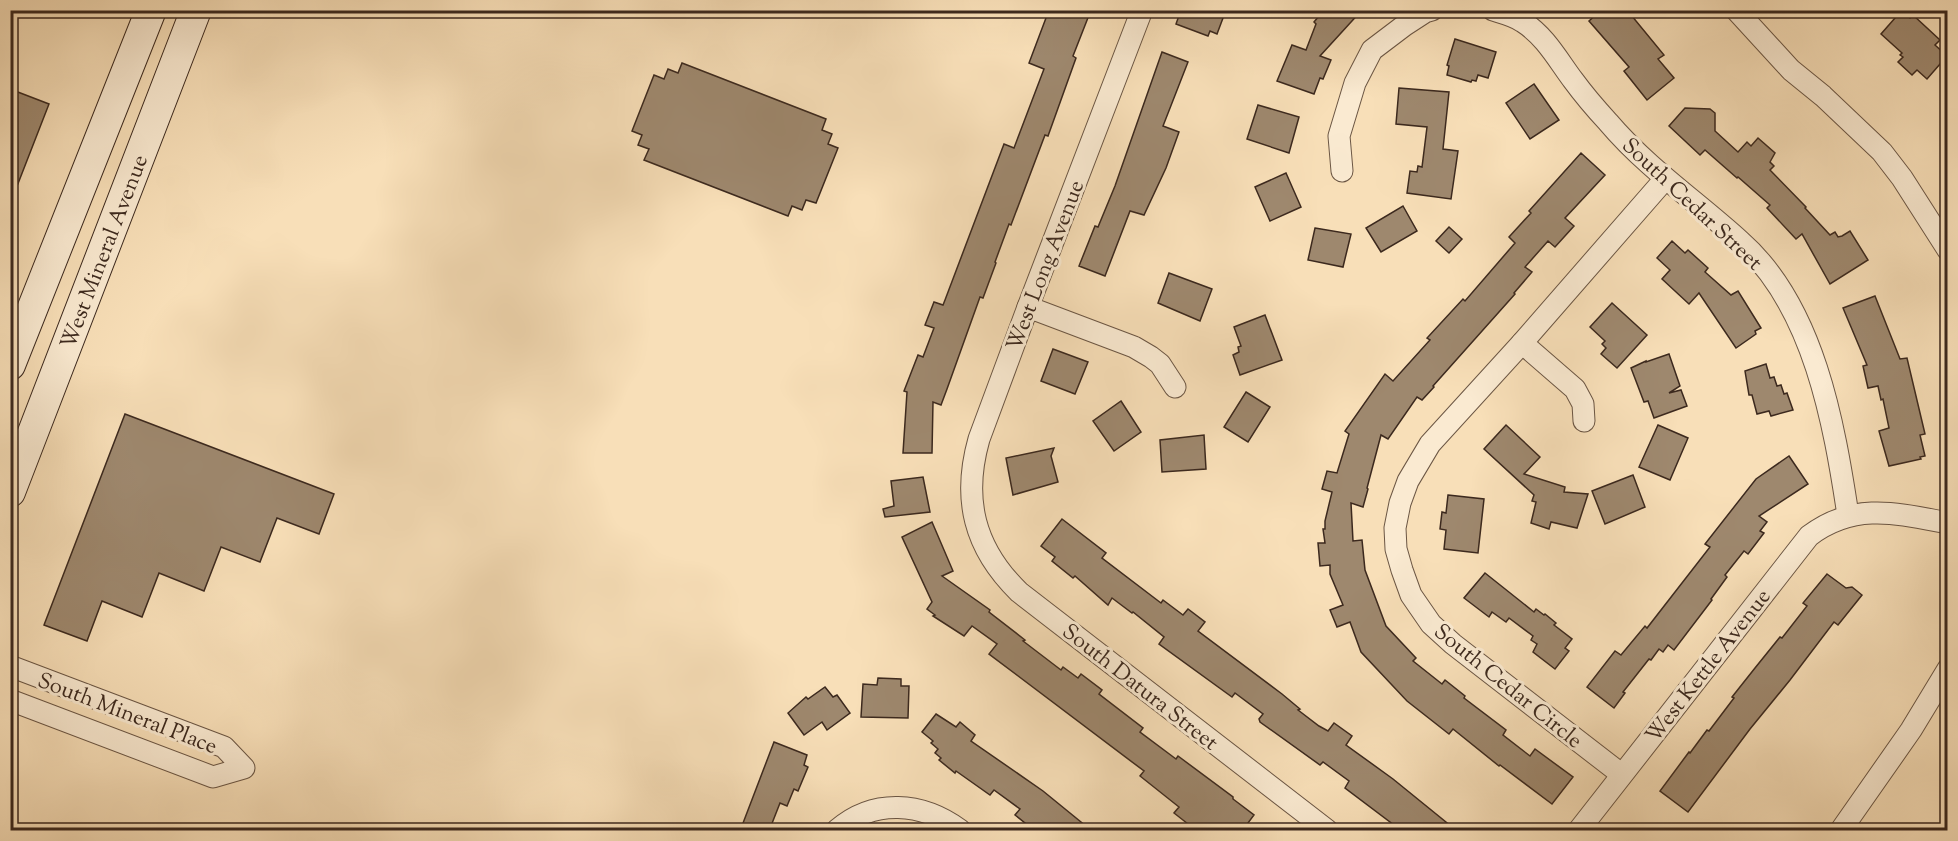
<svg xmlns="http://www.w3.org/2000/svg" width="1958" height="841" viewBox="0 0 1958 841" font-family="'Sorts Mill Goudy',serif">
  <style>
    .building { fill: #9e886e; stroke: #3c291e; stroke-width: 1.5 }
    .lines { fill: none; stroke-linecap: round; stroke-linejoin: round }
    .street-casing { stroke: #6b5644; stroke-width: 23 }
    .secondary-casing { stroke: #3c291e; stroke-width: 32 }
    .street { stroke: #faead1; stroke-width: 21 }
    .secondary { stroke: #faead1; stroke-width: 30 }
    .labels { text-anchor: middle; stroke-width: 6; stroke-linejoin: round; paint-order: stroke }
    .street-label { font-size: 22px; fill: #3c291e; stroke: #faead1 }
  </style>
  <rect width="100%" height="100%" fill="#f8dfb8"/>
  <filter id="stains"><feTurbulence type="fractalNoise" baseFrequency=".00333" numOctaves="4"/><feColorMatrix values="0 0 0 0 .2 0 0 0 0 .09 0 0 0 0 .02 0 0 0 .5 -.17"/></filter>
  <radialGradient id="worn" r=".72"><stop offset=".6" stop-color="#630" stop-opacity="0"/><stop offset="1" stop-color="#630" stop-opacity=".3"/></radialGradient>
  <g class="building">
    <polygon points="1049,10 1091,10 1073,56 1076,58 1048,136 1045,135 1011,225 1009,224 995,262 996,263 983,298 980,297 947,389 941,405 933,402 932,453 903,453 907,392 904,391 918,355 923,357 934,328 925,325 934,302 943,305 945,300 1004,144 1014,148 1044,69 1029,63"/>
    <polygon points="1181,10 1226,10 1217,34 1210,31 1208,36 1176,24"/>
    <polygon points="1324,10 1362,10 1320,56 1331,60 1323,79 1320,78 1314,94 1277,81 1292,45 1306,50 1316,24 1314,22"/>
    <polygon points="1601,10 1627,10 1664,55 1658,59 1674,78 1647,100 1624,71 1629,67 1589,21"/>
    <polygon points="1902,10 1910,18 1913,15 1940,40 1935,45 1947,56 1927,79 1917,70 1912,75 1898,62 1903,57 1900,55 1902,53 1881,34"/>
    <polygon points="1455,39 1496,52 1488,78 1478,75 1476,81 1472,80 1471,82 1447,75 1449,66 1447,65"/>
    <polygon points="1162,52 1188,62 1163,126 1179,132 1166,168 1144,215 1130,211 1105,276 1079,266 1095,226 1098,227 1115,186"/>
    <polygon points="682,63 826,119 822,130 832,134 828,144 838,148 816,203 806,200 802,210 792,206 788,216 644,160 649,149 638,145 642,135 632,131 654,75 664,79 668,69 678,73"/>
    <polygon points="1534,84 1559,120 1530,139 1506,103"/>
    <polygon points="1399,88 1449,92 1443,149 1458,151 1451,199 1407,193 1410,171 1417,172 1418,166 1422,167 1427,127 1396,124"/>
    <polygon points="10,89 49,104 12,199 10,199"/>
    <polygon points="1258,105 1299,117 1289,153 1247,139"/>
    <polygon points="1685,108 1710,109 1715,113 1715,131 1738,152 1747,142 1751,146 1758,138 1775,153 1770,162 1774,166 1770,170 1806,207 1805,208 1830,235 1835,232 1838,237 1842,236 1850,231 1868,260 1830,284 1802,234 1796,239 1767,208 1770,205 1738,177 1737,178 1705,150 1700,155 1669,126"/>
    <polygon points="1581,153 1605,175 1565,218 1574,226 1555,247 1548,241 1525,267 1532,272 1514,293 1515,294 1433,386 1434,387 1422,400 1417,397 1388,439 1381,435 1367,488 1368,489 1363,507 1351,503 1353,541 1362,540 1365,570 1386,626 1416,658 1413,661 1442,684 1445,680 1465,696 1464,698 1506,730 1503,735 1530,756 1535,749 1573,777 1552,804 1500,765 1499,766 1453,729 1449,734 1407,701 1361,652 1350,622 1337,627 1330,610 1343,605 1330,574 1330,565 1320,566 1318,543 1325,543 1323,529 1325,529 1325,521 1332,492 1322,489 1327,471 1337,473 1349,434 1345,431 1385,374 1393,381 1430,340 1427,338 1463,299 1465,301 1515,243 1509,237 1531,213 1529,211"/>
    <polygon points="1286,173 1301,207 1270,221 1255,187"/>
    <polygon points="1403,206 1417,231 1381,252 1366,228"/>
    <polygon points="1449,227 1462,239 1449,253 1436,241"/>
    <polygon points="1315,228 1351,234 1343,267 1308,260"/>
    <polygon points="1672,241 1685,253 1688,250 1708,268 1705,272 1731,295 1738,291 1761,328 1755,331 1756,334 1736,348 1699,293 1689,304 1662,279 1670,270 1657,258"/>
    <polygon points="1169,273 1212,289 1200,321 1158,303"/>
    <polygon points="1875,296 1900,359 1907,358 1925,434 1920,435 1925,456 1920,457 1921,459 1889,466 1879,431 1889,428 1883,399 1881,400 1878,386 1868,388 1863,366 1867,365 1843,308"/>
    <polygon points="1612,303 1647,335 1617,368 1601,354 1606,348 1602,344 1605,341 1590,327"/>
    <polygon points="1265,315 1282,360 1240,375 1233,355 1239,352 1238,347 1241,346 1234,327"/>
    <polygon points="1053,349 1088,362 1075,394 1041,381"/>
    <polygon points="1669,354 1680,386 1669,393 1681,390 1687,406 1654,418 1648,401 1644,402 1631,368 1646,361 1646,362"/>
    <polygon points="1766,364 1770,378 1774,377 1777,386 1781,385 1784,394 1787,393 1793,410 1771,416 1769,411 1757,414 1752,395 1749,395 1745,371"/>
    <polygon points="1246,392 1270,407 1248,442 1224,427"/>
    <polygon points="1121,401 1141,432 1114,451 1093,421"/>
    <polygon points="125,414 334,494 319,534 277,518 260,562 221,547 204,591 159,573 142,617 102,601 87,641 44,625"/>
    <polygon points="1506,425 1540,457 1524,474 1565,487 1564,492 1588,494 1577,528 1551,522 1549,529 1531,523 1536,502 1532,501 1534,495 1484,449"/>
    <polygon points="1658,425 1688,438 1670,480 1639,467"/>
    <polygon points="1204,435 1206,469 1162,472 1160,440"/>
    <polygon points="1054,448 1051,456 1058,482 1013,495 1006,458"/>
    <polygon points="1789,456 1808,484 1759,516 1767,522 1760,531 1764,533 1748,554 1744,551 1725,575 1727,577 1711,599 1712,600 1674,650 1668,645 1663,652 1659,649 1651,660 1649,659 1623,692 1625,693 1614,708 1587,687 1615,651 1621,655 1645,626 1647,628 1710,547 1705,544 1756,479"/>
    <polygon points="1633,475 1645,507 1605,524 1592,491"/>
    <polygon points="923,477 930,512 885,517 883,509 894,506 891,481"/>
    <polygon points="1448,495 1484,499 1478,553 1444,549 1446,530 1440,529 1442,512 1446,513"/>
    <polygon points="1062,519 1106,553 1102,558 1161,603 1163,600 1183,615 1188,609 1205,622 1198,631 1282,694 1300,709 1298,710 1319,726 1328,731 1334,723 1352,736 1346,745 1393,779 1457,831 1402,831 1345,788 1349,781 1323,762 1320,765 1260,722 1259,719 1263,714 1235,693 1232,697 1159,644 1164,637 1133,612 1132,613 1112,598 1108,605 1075,576 1073,578 1052,561 1055,557 1041,546"/>
    <polygon points="932,522 953,571 942,576 990,610 989,612 1025,640 1023,641 1061,670 1063,667 1078,678 1081,674 1102,690 1099,694 1143,728 1140,732 1176,759 1178,756 1233,797 1233,799 1254,815 1242,831 1197,831 1174,813 1179,807 1140,776 1144,771 989,654 997,644 972,626 964,636 933,616 935,615 927,609 932,602 902,537"/>
    <polygon points="1485,573 1534,612 1536,609 1544,615 1545,614 1556,623 1554,625 1572,639 1565,648 1569,651 1555,669 1533,652 1537,644 1531,640 1533,636 1509,618 1506,622 1492,612 1489,617 1464,598"/>
    <polygon points="1827,574 1846,588 1852,587 1862,595 1838,625 1834,622 1790,680 1750,729 1688,812 1660,791 1689,752 1690,753 1707,730 1709,731 1734,698 1732,697 1755,668 1780,637 1782,638 1807,606 1803,603"/>
    <polygon points="878,678 901,679 901,686 909,686 908,718 861,717 863,684 877,685"/>
    <polygon points="825,687 833,697 837,695 850,713 827,730 822,722 804,735 788,713 806,697 808,699"/>
    <polygon points="936,714 956,727 960,722 975,735 971,741 1043,791 1092,831 1035,831 1015,815 1020,809 994,790 990,795 956,771 955,773 939,760 941,758 935,753 938,749 931,743 933,741 922,732"/>
    <polygon points="774,742 807,755 804,765 808,767 798,791 794,789 787,806 780,803 769,831 740,831"/>
  </g>
  <g class="lines">
    <g class="street-casing">
      <g id="street">
        <path d="M1142 10 1028 307 979 439C962 499 974 548 1019 592L1327 830"/>
        <path d="M1493 10C1503 13 1515 16 1523 22 1545 36 1558 60 1573 80 1584 95 1596 109 1608 122 1647 168 1696 201 1740 241 1814 306 1834 423 1848 515"/>
        <polyline points="1736,10 1791,70 1823,96 1882,152 1902,178 1948,250"/>
        <polyline points="1342,171 1339,136 1355,83 1372,50 1405,25 1425,12 1432,10"/>
        <polyline points="1028,307 1134,347 1151,357 1160,364 1175,387"/>
        <polyline points="1522,343 1575,389 1583,404 1584,421"/>
        <polyline points="10,666 224,747 244,768 213,777 10,700"/>
        <polyline points="1621,774 1453,644 1431,624 1411,595 1402,570 1396,549 1395,528 1400,503 1408,481 1430,444 1522,343 1665,179"/>
        <path d="M837 830C874 798 922 802 960 830"/>
        <path d="M1579 830 1809 536C1854 502 1896 513 1948 523"/>
        <polyline points="1841,830 1911,730 1948,669"/>
      </g>
    </g>
    <g class="secondary-casing">
      <g id="secondary">
        <polyline points="10,365 151,10"/>
        <path id="s1" d="M10 492 196 10"/>
      </g>
    </g>
    <use href="#street" class="street"/>
    <use href="#secondary" class="secondary"/>
  </g>
  <g class="labels">
    <g class="street-label">
      <text transform="translate(1693 203) rotate(43)" y="8">South Cedar Street</text>
      <text dy="8" stroke="none"><textPath href="#s1" startOffset="258">West Mineral Avenue</textPath></text>
      <text transform="translate(1044 265) rotate(-69)" y="8">West Long Avenue</text>
      <text transform="translate(1707 665) rotate(-52)" y="8">West Kettle Avenue</text>
      <text transform="translate(1509 685) rotate(39)" y="8">South Cedar Circle</text>
      <text transform="translate(1141 686) rotate(38)" y="8">South Datura Street</text>
      <text transform="translate(128 712) rotate(21)" y="8">South Mineral Place</text>
    </g>
  </g>
  <rect width="1958" height="841" fill="none" stroke="#f8dfb8" stroke-width="36"/>
  <rect x="12" y="12" width="1934" height="817" fill="none" stroke="#3c291e" stroke-width="3"/>
  <rect x="18" y="18" width="1922" height="805" fill="none" stroke="#3c291e" stroke-width="1.5"/>
  <rect width="100%" height="100%" filter="url(#stains)"/>
  <rect width="100%" height="100%" fill="url(#worn)"/>
</svg>
